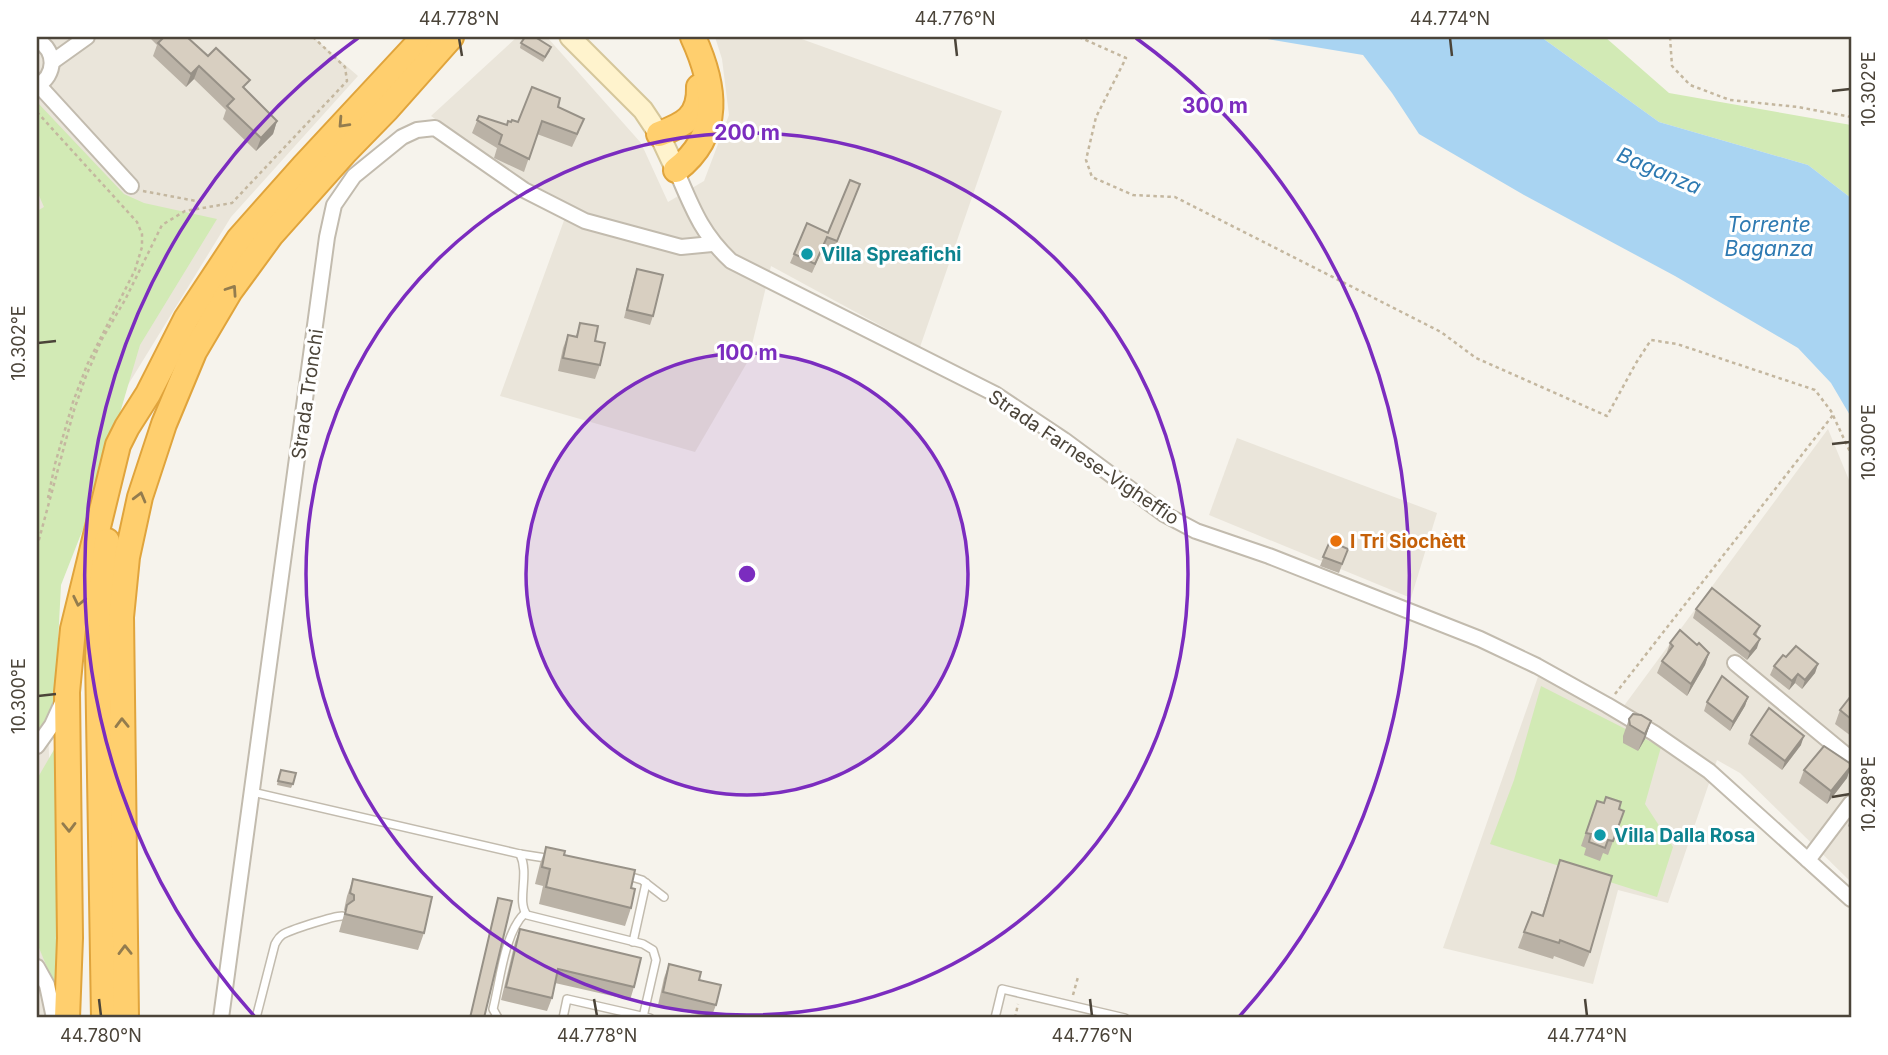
<svg xmlns="http://www.w3.org/2000/svg" width="1888" height="1055" viewBox="0 0 1888 1055" font-family="Inter,sans-serif">
  <style>
    .residential { fill: #eae5da }
    .green { fill: #d2eab5 }
    .water { fill: #a9d4f2 }
    .lines { fill: none; stroke-linecap: round; stroke-linejoin: round }
    .lane-casing { stroke: #c2bbae; stroke-width: 10 }
    .street-casing { stroke: #c2bbae; stroke-width: 18 }
    .secondary-casing { stroke: #d6c79b; stroke-width: 23 }
    .highway-casing { stroke: #e0a43c; stroke-width: 28 }
    .path { stroke: #c4b79f; stroke-width: 2.5; stroke-dasharray: 3.5 3.5; stroke-linecap: butt }
    .lane { stroke: #fff; stroke-width: 7 }
    .street { stroke: #fff; stroke-width: 14 }
    .secondary { stroke: #fff3cd; stroke-width: 19 }
    .highway { stroke: #ffcf6e; stroke-width: 24 }
    .wall { fill: #bab2a6 }
    .shaded-wall { fill: #979187 }
    .building { fill: #d8cfc1; stroke: #979187; stroke-width: 2 }
    .oneway { stroke: #937c4e }
    .ticks { fill: none; stroke: #4b4439; stroke-width: 2.5 }
    .ring { fill: none; stroke: #7b2cbf; stroke-width: 3.5 }
    .culture-dot { fill: #0f9aa8; stroke: #fff; stroke-width: 2.5 }
    .food-dot { fill: #e8710a; stroke: #fff; stroke-width: 2.5 }
    .labels { text-anchor: middle; stroke-width: 6; stroke-linejoin: round; paint-order: stroke }
    .culture-label { font-size: 19px; font-weight: bold; fill: #0d838f; stroke: #fff; text-anchor: start }
    .street-label { font-size: 19px; fill: #4b4439; stroke: #fff }
    .food-label { font-size: 19px; font-weight: bold; fill: #c56008; stroke: #fff; text-anchor: start }
    .water-label { font-size: 21px; font-style: italic; fill: #2e7ab2; stroke: #fff }
    .centre { fill: #7b2cbf; stroke: #fff; stroke-width: 3.5 }
    .ring-label { font-size: 21px; text-anchor: middle; font-weight: bold; fill: #7b2cbf; stroke: #fff; stroke-width: 6; stroke-linejoin: round; paint-order: stroke }
    .neatline { fill: none; stroke: #4b4439; stroke-width: 2.5 }
    .ticks-label { font-size: 18px; text-anchor: middle; fill: #4b4439 }
  </style>
  <rect width="100%" height="100%" fill="#f6f3ec"/>
  <g class="residential">
    <polygon points="37,37 313,37 358,76 231,217 42,525 57,1018 37,1018"/>
    <polygon points="517,37 547,37 641,143 668,202 704,181 729,115 722,59 715,37 796,37 1002,111 920,347 771,266 748,361 695,452 500,396 570,204 516,176 431,116"/>
    <polygon points="1828,429 1851,485 1851,882 1740,773 1717,760 1668,903 1618,890 1593,984 1443,948 1539,674 1615,718"/>
    <polygon points="1237,438 1437,513 1411,598 1209,515"/>
  </g>
  <g class="green">
    <polygon points="1541,37 1605,37 1669,93 1851,125 1851,198 1808,165 1659,122"/>
    <polygon points="37,102 124,194 144,203 217,219 140,345 94,501 61,585 55,700 37,735 37,211 44,207 37,191"/>
    <polygon points="1541,686 1661,747 1645,804 1673,847 1657,897 1490,844 1514,780"/>
    <polygon points="55,748 58,994 37,943 37,779"/>
  </g>
  <polygon class="water" points="1255,37 1541,37 1659,122 1808,165 1851,198 1851,417 1831,383 1798,348 1675,276 1524,195 1419,134 1392,93 1363,55"/>
  <g class="lines">
    <g class="lane-casing">
      <g id="lane">
        <polyline points="252,792 520,854 552,859"/>
        <path d="M520 854C530 875 516 901 527 915L643 944 653 950 656 960 643 1017"/>
        <polyline points="625,875 642,880 664,897"/>
        <polyline points="633,942 646,883"/>
        <path d="M256 1018 275 944C278 939 278 938 282 935 289 930 334 916 342 916"/>
        <path d="M498 1018 493 1009C500 982 504 933 525 913"/>
        <polyline points="563,1018 567,999 650,1018"/>
        <polyline points="995,1018 1002,989 1125,1018"/>
      </g>
    </g>
    <g class="street-casing">
      <g id="street">
        <path d="M37 40C57 51 56 75 37 86"/>
        <polyline points="52,62 87,37"/>
        <polyline points="37,86 44,91 131,186"/>
        <path d="M676 170C692 207 701 233 731 261L995 394 1064 440 1164 514 1196 531 1269 556 1480 639 1537 666 1607 705 1654 733 1709 771 1851 899"/>
        <polyline points="1735,663 1851,759"/>
        <polyline points="37,746 52,725 62,703"/>
        <polyline points="1808,860 1851,803"/>
        <polyline points="37,967 47,985 54,1018"/>
        <polyline points="221,1018 327,237 334,205 354,176 402,137 417,130 435,128 524,190 585,221 681,247 712,244"/>
      </g>
    </g>
    <g class="secondary-casing">
      <polyline id="secondary" points="570,37 643,110 659,134 676,170"/>
    </g>
    <g class="highway-casing">
      <g id="highway">
        <path d="M659 134C684 125 700 117 699 87"/>
        <path d="M676 170C723 134 715 85 693 37"/>
        <polyline points="67,1018 70,938 67,692 73,629 118,445 127,427 148,394 186,319 239,239 303,167 424,37"/>
        <polyline points="104,1018 98,656 101,592 107,541"/>
        <polyline points="126,1018 121,617 127,557 140,497 164,424 194,352 230,291 271,235 346,151 387,109 451,37"/>
      </g>
    </g>
    <g class="path">
      <polyline points="1079,37 1126,58 1096,117 1086,160 1092,177 1133,195 1175,197 1441,332 1476,358 1607,416 1636,363 1651,340 1677,344 1815,390 1831,411 1851,454"/>
      <polyline points="1670,37 1672,66 1690,85 1730,100 1798,107 1851,117"/>
      <polyline points="37,112 137,222 142,234 142,247 135,270 87,365 73,402 55,464 48,498"/>
      <polyline points="143,191 196,201"/>
      <polyline points="37,547 74,410 86,376 102,339 125,300 162,225 185,211 232,203 347,81 345,67 313,37"/>
      <polyline points="1615,694 1833,415"/>
      <polyline points="1073,995 1078,977"/>
      <polyline points="1015,1018 1018,1004"/>
    </g>
    <use href="#lane" class="lane"/>
    <use href="#street" class="street"/>
    <use href="#secondary" class="secondary"/>
    <use href="#highway" class="highway"/>
  </g>
  <g class="wall">
    <polygon points="149,37 187,37 277,121 273,134 256,151 223,119 226,110 194,79 186,87 153,56 157,45"/>
    <polygon points="521,43 550,51 543,62 520,48"/>
    <polygon points="558,107 579,132 572,147 537,134 524,172 494,158 497,148 472,133 479,116 507,125 511,122 518,122"/>
    <polygon points="860,184 834,250 824,246 812,273 790,263 794,254 828,233"/>
    <polygon points="637,269 653,316 650,325 624,318 634,277"/>
    <polygon points="580,323 595,341 600,365 595,379 558,371 563,348 568,335 576,336"/>
    <polygon points="1330,541 1348,549 1339,573 1320,566"/>
    <polygon points="1696,609 1760,626 1756,636 1757,648 1747,660 1693,618"/>
    <polygon points="1670,643 1697,645 1709,653 1705,665 1687,696 1657,673 1662,661 1666,655"/>
    <polygon points="1786,657 1818,664 1815,673 1802,689 1795,683 1789,690 1770,675 1774,666"/>
    <polygon points="1851,696 1851,736 1835,724 1840,710"/>
    <polygon points="1748,697 1745,706 1730,731 1704,711 1707,702"/>
    <polygon points="1629,719 1651,721 1645,739 1638,751 1623,743 1623,736"/>
    <polygon points="1751,735 1801,745 1782,770 1748,744"/>
    <polygon points="1851,764 1847,778 1827,804 1799,783 1804,770"/>
    <polygon points="279,774 293,784 291,788 277,785"/>
    <polygon points="1597,801 1624,811 1608,855 1603,853 1600,861 1584,855 1586,848 1581,846"/>
    <polygon points="1851,816 1851,829 1848,826"/>
    <polygon points="546,847 564,855 631,888 631,908 625,926 539,904 543,886 535,884 540,864"/>
    <polygon points="1560,860 1590,952 1584,967 1554,956 1553,959 1518,948 1524,932 1542,915"/>
    <polygon points="353,879 424,933 418,950 339,932 345,911 344,910 347,896"/>
    <polygon points="520,929 634,987 630,1000 555,983 552,998 547,1011 501,1000 515,942"/>
    <polygon points="669,964 699,980 716,1005 711,1018 658,1005 664,978"/>
  </g>
  <g class="shaded-wall">
    <polygon points="199,66 194,79 186,87 191,74"/>
    <polygon points="277,121 273,134 256,151 261,138"/>
    <polygon points="1760,639 1757,648 1747,660 1750,652"/>
    <polygon points="1709,653 1705,665 1687,696 1691,684"/>
    <polygon points="1818,664 1815,673 1802,689 1805,680"/>
    <polygon points="1798,674 1795,683 1789,690 1792,681"/>
    <polygon points="1748,697 1745,706 1730,731 1733,722"/>
    <polygon points="1651,721 1645,739 1638,751 1645,734"/>
    <polygon points="1804,736 1801,745 1782,770 1785,761"/>
    <polygon points="1851,766 1847,778 1827,804 1831,791"/>
  </g>
  <g class="building">
    <polygon points="164,37 187,37 208,56 216,48 250,80 243,87 277,121 261,138 227,106 234,99 199,66 191,74 158,43"/>
    <polygon points="525,37 535,37 551,47 545,57 521,43"/>
    <polygon points="532,87 560,98 558,107 584,119 577,134 542,121 529,159 499,144 502,135 477,120 479,116 507,125 508,121 511,122 512,120 518,122"/>
    <polygon points="850,180 860,184 837,241 827,237 815,264 794,254 807,223 828,233"/>
    <polygon points="637,269 663,275 653,316 627,310"/>
    <polygon points="580,323 598,326 595,341 605,343 600,365 563,358 568,335 577,337"/>
    <polygon points="1330,541 1348,549 1342,564 1323,557"/>
    <polygon points="1712,588 1760,626 1754,634 1760,639 1750,652 1696,609"/>
    <polygon points="1680,630 1697,645 1699,643 1709,653 1691,684 1662,661 1673,646 1670,643"/>
    <polygon points="1796,646 1818,664 1805,680 1798,674 1792,681 1774,666 1783,655 1786,657"/>
    <polygon points="1722,676 1748,697 1733,722 1707,702"/>
    <polygon points="1851,696 1851,719 1840,710"/>
    <polygon points="1769,708 1804,736 1785,761 1751,735"/>
    <polygon points="1633,714 1641,715 1651,721 1645,734 1630,725 1629,719"/>
    <polygon points="1824,746 1851,764 1851,766 1831,791 1804,770"/>
    <polygon points="281,770 296,773 293,784 278,781"/>
    <polygon points="1606,797 1621,802 1619,809 1624,811 1613,841 1608,840 1605,848 1589,842 1591,834 1586,833 1597,801 1604,803"/>
    <polygon points="546,847 565,851 564,855 635,870 631,888 635,889 631,908 546,887 550,869 542,867"/>
    <polygon points="1560,860 1612,876 1590,952 1560,940 1559,943 1524,932 1532,912 1543,916"/>
    <polygon points="353,879 432,897 424,933 345,914 347,905 354,900 354,895 350,893"/>
    <polygon points="498,898 512,901 484,1018 470,1018"/>
    <polygon points="520,929 641,958 634,987 558,969 552,998 506,987"/>
    <polygon points="669,964 701,972 699,980 721,985 716,1005 663,992"/>
  </g>
  <defs><path id="oneway-chevron" d="M-2-3.5L2.5 0L-2 3.5" fill="none" stroke-width="1.6" stroke-linecap="round" stroke-linejoin="round" transform="scale(1.75)"/></defs>
  <g class="oneway">
    <use href="#oneway-chevron" transform="translate(343 123) rotate(133)"/>
    <use href="#oneway-chevron" transform="translate(232 290) rotate(-56)"/>
    <use href="#oneway-chevron" transform="translate(140 497) rotate(-75)"/>
    <use href="#oneway-chevron" transform="translate(79 601) rotate(102)"/>
    <use href="#oneway-chevron" transform="translate(122 723) rotate(-91)"/>
    <use href="#oneway-chevron" transform="translate(69 827) rotate(89)"/>
    <use href="#oneway-chevron" transform="translate(125 950) rotate(-91)"/>
  </g>
  <path class="ticks" d="M459 38 462 56M955 38 957 56M1450 38 1452 56M1832 91 1850 89M38 343 56 341M1832 444 1850 442M38 696 56 694M1832 797 1850 794M99 999 101 1016M594 999 597 1016M1090 999 1092 1016M1585 999 1587 1016"/>
  <circle cx="747" cy="574" r="221" fill="#7b2cbf" fill-opacity=".12"/>
  <g class="ring">
    <circle cx="747" cy="574" r="221"/>
    <circle cx="747" cy="574" r="441"/>
    <path d="M255 1017A662 662 0 0 1 358 38M1136 38A662 662 0 0 1 1239 1017"/>
  </g>
  <g class="culture-dot">
    <circle cx="807" cy="254" r="7"/>
    <circle cx="1600" cy="835" r="7"/>
  </g>
  <circle class="food-dot" cx="1336" cy="541" r="7"/>
  <g class="labels">
    <g class="culture-label">
      <text x="821" y="261">Villa Spreafichi</text>
      <text x="1614" y="842">Villa Dalla Rosa</text>
    </g>
    <g class="street-label">
      <text transform="translate(307 394) rotate(-82)" y="7">Strada Tronchi</text>
      <text transform="translate(1084 457) rotate(34)" y="7">Strada Farnese-Vigheffio</text>
    </g>
    <g class="food-label">
      <text x="1350" y="548">I Tri Siochètt</text>
    </g>
    <g class="water-label">
      <text transform="translate(1659 171) rotate(23)" y="7">Baganza</text>
      <text x="1769" y="232">Torrente<tspan x="1769" dy="24">Baganza</tspan></text>
    </g>
  </g>
  <circle cx="747" cy="574" r="10" class="centre"/>
  <g class="ring-label">
    <text x="1215" y="113">300 m</text>
    <text x="747" y="140">200 m</text>
    <text x="747" y="360">100 m</text>
  </g>
  <rect width="1888" height="1055" fill="none" stroke="#ffffff" stroke-width="77"/>
  <rect x="38" y="38" width="1812" height="978" class="neatline"/>
  <g class="ticks-label">
    <text x="459" y="25">44.778°N</text>
    <text x="955" y="25">44.776°N</text>
    <text x="1450" y="25">44.774°N</text>
    <text transform="translate(1869 89) rotate(-90)" y="6">10.302°E</text>
    <text transform="translate(19 343) rotate(-90)" y="6">10.302°E</text>
    <text transform="translate(1869 442) rotate(-90)" y="6">10.300°E</text>
    <text transform="translate(19 696) rotate(-90)" y="6">10.300°E</text>
    <text transform="translate(1869 794) rotate(-90)" y="6">10.298°E</text>
    <text x="101" y="1042">44.780°N</text>
    <text x="597" y="1042">44.778°N</text>
    <text x="1092" y="1042">44.776°N</text>
    <text x="1587" y="1042">44.774°N</text>
  </g>
</svg>
